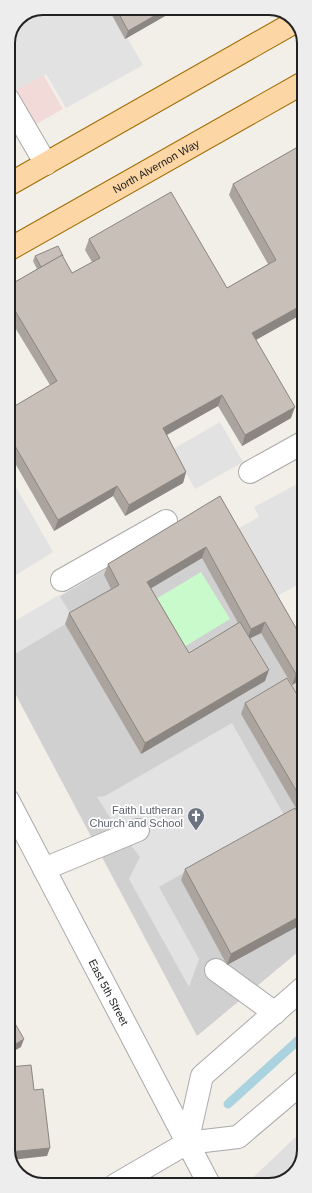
<svg xmlns="http://www.w3.org/2000/svg" width="312" height="1193" viewBox="0 0 312 1193" font-family="Arial,sans-serif">
  <style>
    .residential { fill: #e0dfdf }
    .commercial { fill: #f2dad9 }
    .religious { fill: #d0d0d0 }
    .park { fill: #c8facc }
    .parking { fill: #e2e2e2 }
    .lines { fill: none; stroke-linecap: round; stroke-linejoin: round }
    .stream { stroke: #aad3df; stroke-width: 9 }
    .minor-casing { stroke: #a9a9a9; stroke-width: 24 }
    .major-casing { stroke: #a06b00; stroke-width: 24 }
    .minor { stroke: #fff; stroke-width: 22 }
    .major { stroke: #fcd6a4; stroke-width: 22 }
    .wall { fill: #aba49e; fill-rule: evenodd }
    .shaded-wall { fill: #8b8681 }
    .building { fill: #c7bfb8; stroke: #8b8681 }
    .labels { text-anchor: middle; stroke-width: 3.5; stroke-linejoin: round; paint-order: stroke }
    .street-label { font-size: 11px; fill: #222; stroke: #fff }
    .worship-label { font-size: 11px; fill: #5b616d; stroke: #fff; text-anchor: end }
    .rim { fill: none; stroke: #222; stroke-width: 2 }
  </style>
  <rect width="100%" height="100%" fill="#f2efe9"/>
  <polygon class="residential" points="304,1129 304,1150 295,1173 275,1184 246,1184"/>
  <polygon class="commercial" points="15,25 63,109 8,140 8,43"/>
  <polygon class="religious" points="221,503 304,648 304,688 292,695 304,715 304,947 197,1036 8,680 8,626"/>
  <polygon class="park" points="201,572 230,619 184,647 156,599"/>
  <g class="parking">
    <polygon points="43,8 110,8 143,65 66,108 46,74 14,91 8,80 8,43 18,18"/>
    <polygon points="220,422 243,462 195,489 173,449"/>
    <polygon points="304,466 304,596 297,585 277,596 239,528 259,517 254,507 303,481 297,470"/>
    <polygon points="8,473 53,552 8,580"/>
    <polygon points="59,595 74,619 8,658 8,625"/>
    <polygon points="232,723 284,815 159,887 199,959 189,987 129,879 140,857 111,819 97,797 105,796"/>
  </g>
  <g class="lines">
    <polyline class="stream" points="228,1104 304,1035"/>
    <g class="minor-casing">
      <g id="minor">
        <polyline points="8,99 46,164"/>
        <polyline points="250,472 304,442"/>
        <polyline points="62,580 166,521"/>
        <path id="s1" d="M8 800 209 1184"/>
        <polyline points="44,869 138,830"/>
        <polyline points="216,970 275,1013"/>
        <polyline points="187,1143 202,1076 304,987"/>
        <polyline points="115,1185 187,1143 238,1137 304,1081"/>
      </g>
    </g>
    <g class="major-casing">
      <g id="major">
        <polyline points="8,185 295,22"/>
        <path id="s2" d="M8 250 303 83"/>
      </g>
    </g>
    <use href="#minor" class="minor"/>
    <use href="#major" class="major"/>
  </g>
  <g class="wall">
    <polygon points="108,8 179,8 125,39"/>
    <polygon points="303,144 304,313 256,340 291,418 242,446 218,406 167,435 186,472 183,483 125,516 113,496 54,531 8,451 8,410 50,385 8,316 8,286 37,269 33,261 35,256 63,257 72,273 92,262 85,250 89,239 227,288 268,264 229,195 233,184"/>
    <path d="M220 496 304 642V678L292 685 261 633 250 638 265 681 141 754 65 624 69 613 111 589 104 575 108 564ZM202 558 238 623 189 653 151 588Z"/>
    <polygon points="245,703 304,706 304,822 241,714"/>
    <polygon points="304,825 304,923 227,965 181,880 185,869"/>
  </g>
  <g class="shaded-wall">
    <polygon points="168,8 179,8 125,39 128,31"/>
    <polygon points="304,304 304,313 248,344 252,333"/>
    <polygon points="222,395 218,406 159,439 163,428"/>
    <polygon points="295,407 291,418 242,446 245,435"/>
    <polygon points="186,472 183,483 125,516 129,505"/>
    <polygon points="117,486 113,496 54,531 58,520"/>
    <polygon points="206,547 202,558 143,593 147,582"/>
    <polygon points="265,622 261,633 247,640 251,629"/>
    <polygon points="269,670 265,681 141,754 145,743"/>
    <polygon points="304,670 304,678 292,685 296,674"/>
    <polygon points="304,914 304,923 227,965 231,954"/>
    <polygon points="24,1039 21,1047 9,1054 9,1048"/>
    <polygon points="50,1148 47,1156 11,1160 9,1156 9,1152"/>
  </g>
  <g class="building">
    <polygon points="116,8 168,8 128,31"/>
    <polygon points="303,144 304,304 252,333 295,407 245,435 222,395 163,428 186,472 129,505 117,486 58,520 8,434 8,410 57,381 8,299 8,286 62,255 72,273 100,258 89,239 171,192 227,288 276,260 233,184"/>
    <polygon points="58,246 63,256 62,255 41,267 35,256"/>
    <polygon points="220,496 304,642 304,670 296,674 265,622 251,629 206,547 147,582 189,653 240,622 269,670 145,743 69,613 119,585 108,564"/>
    <polygon points="287,678 304,706 304,804 245,703"/>
    <polygon points="295,808 304,825 304,914 231,954 185,869"/>
    <polygon points="9,1013 24,1039 9,1048"/>
    <polygon points="31,1065 34,1090 43,1089 50,1148 9,1152 9,1067"/>
  </g>
  <defs>
    <g id="church-pin" transform="scale(0.9)"><path d="M0 17L-7.5 6A9.5 9.5 0 1 1 7.5 6Z" fill="#6b7280" stroke="#fff"/><path d="M-1.2-6h2.4v3.5h3.3v2.4h-3.3V6h-2.4V-.1h-3.3v-2.4h3.3Z" fill="#fff"/></g>
  </defs>
  <g fill-rule="evenodd">
    <use href="#church-pin" x="196" y="816"/>
  </g>
  <g class="labels">
    <g class="street-label">
      <text dy="4" stroke="none"><textPath href="#s2" startOffset="170">North Alvernon Way</textPath></text>
      <text dy="4" stroke="none"><textPath href="#s1" startOffset="217">East 5th Street</textPath></text>
    </g>
    <g class="worship-label">
      <text x="183" y="814">Faith Lutheran<tspan x="183" dy="13">Church and School</tspan></text>
    </g>
  </g>
  <path d="M0 0H312V1193H0ZM43 15H269A28 28 0 0 1 297 43V1150A28 28 0 0 1 269 1178H43A28 28 0 0 1 15 1150V43A28 28 0 0 1 43 15Z" fill="#ededed" fill-rule="evenodd"/>
  <path class="rim" d="M43 15H269A28 28 0 0 1 297 43V1150A28 28 0 0 1 269 1178H43A28 28 0 0 1 15 1150V43A28 28 0 0 1 43 15Z"/>
</svg>
